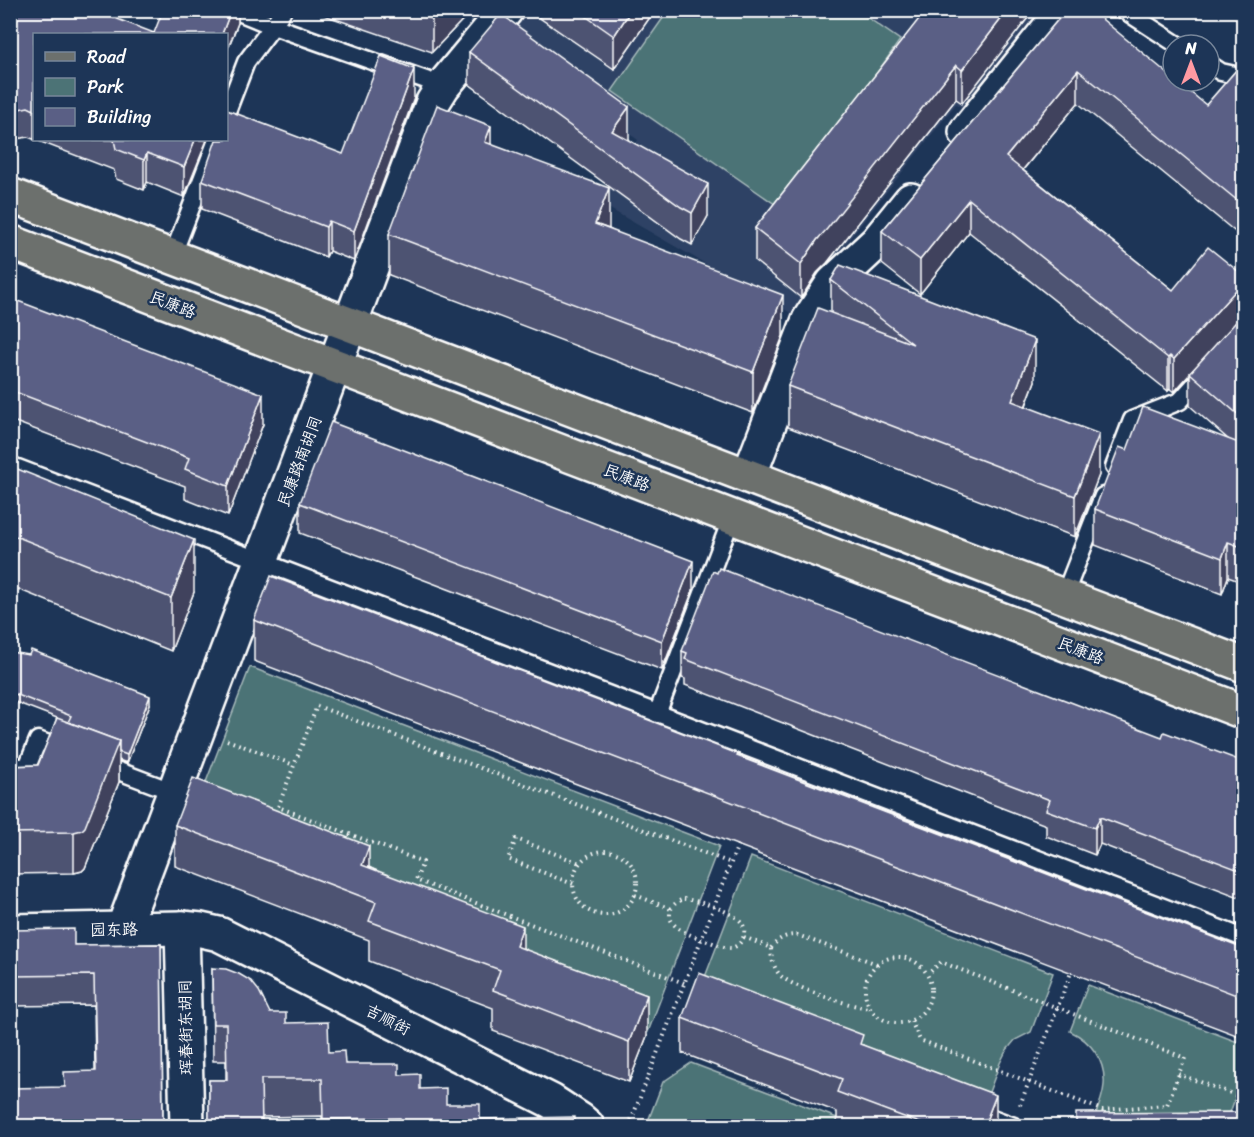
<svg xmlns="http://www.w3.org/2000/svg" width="1254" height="1137" viewBox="0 0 1254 1137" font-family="Sriracha,'LXGW WenKai TC',sans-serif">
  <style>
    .built { fill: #2f4265 }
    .green { fill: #4c7376; stroke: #a6b9ba; stroke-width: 1.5 }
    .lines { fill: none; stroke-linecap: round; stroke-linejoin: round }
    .service-casing { stroke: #fff; stroke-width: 21 }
    .minor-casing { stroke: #fff; stroke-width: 38 }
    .tertiary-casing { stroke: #fff; stroke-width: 38 }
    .primary-casing { stroke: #fff; stroke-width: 38 }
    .path { stroke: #fff; stroke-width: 4; stroke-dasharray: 1.5 4.5; stroke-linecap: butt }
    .service { stroke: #1d3557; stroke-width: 16 }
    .minor { stroke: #1d3557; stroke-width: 33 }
    .tertiary { stroke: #1d3557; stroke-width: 33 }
    .primary { stroke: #6c706d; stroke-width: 33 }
    .wall { fill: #4d5272; stroke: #fff; stroke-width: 1.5 }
    .shaded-wall { fill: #3f425d; stroke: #fff; stroke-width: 1.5 }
    .building { fill: #5a5f85; stroke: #fff; stroke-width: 1.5 }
    .labels { text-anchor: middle; stroke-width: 5; stroke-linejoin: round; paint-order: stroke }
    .street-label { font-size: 16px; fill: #fff; stroke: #1d3557 }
  </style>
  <rect width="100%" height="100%" fill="#1d3557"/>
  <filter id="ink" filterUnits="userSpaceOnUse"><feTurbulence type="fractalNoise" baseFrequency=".0167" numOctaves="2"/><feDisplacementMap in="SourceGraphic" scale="12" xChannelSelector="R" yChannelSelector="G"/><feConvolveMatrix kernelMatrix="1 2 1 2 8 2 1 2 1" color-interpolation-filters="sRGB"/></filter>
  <g filter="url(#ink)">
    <polygon class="built" points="528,11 1038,11 962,108 956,104 791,313 598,202 638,140 505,44"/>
    <g class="green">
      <polygon points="668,11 858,11 900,40 782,209 612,91"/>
      <polygon points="250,667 719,846 648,1032 521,984 193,816"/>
      <polygon points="751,857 1053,973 1031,1032 1015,1040 1006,1051 1000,1063 986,1100 695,1003"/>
      <path d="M1088 985 1243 1044V1077L1225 1126H1091C1096 1113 1103 1099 1104 1085 1106 1061 1091 1041 1070 1031Z"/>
      <polygon points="691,1063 837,1118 834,1126 647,1126 648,1121 663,1082"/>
    </g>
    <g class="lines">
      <g class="service-casing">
        <g id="service">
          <polyline points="234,10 273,26 443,86"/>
          <polyline points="1124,10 1178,45"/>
          <polyline points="1209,64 1221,72 1244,77"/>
          <polyline points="226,114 246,62 273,26 283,10"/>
          <polyline points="172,257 217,140"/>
          <polyline points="10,465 1244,938"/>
          <polyline points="1114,467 1132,420 1180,401 1205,373"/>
          <polyline points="1064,596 1103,496"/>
          <polyline points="657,714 732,517"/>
          <polyline points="100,764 174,792"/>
          <polyline points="10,767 27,767 38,740 67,751"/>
          <polyline points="976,1112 1014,1126"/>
        </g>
      </g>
      <g class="minor-casing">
        <g id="minor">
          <polyline points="966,132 1064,10"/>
          <polyline points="350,324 433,102 443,86 506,10"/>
          <polyline points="749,476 809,320 833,283 877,242 911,200"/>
          <polyline points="182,928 187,1126"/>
        </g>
      </g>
      <g class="tertiary-casing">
        <g id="tertiary">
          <polyline points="123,929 350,324"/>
          <polyline points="10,931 182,928 201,930 219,934 551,1101 580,1120 587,1126"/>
        </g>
      </g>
      <g class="primary-casing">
        <g id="primary">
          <polyline points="10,195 1244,665"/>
          <polyline points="10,242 1244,712"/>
        </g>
      </g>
      <g class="path">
        <polyline points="227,740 294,765"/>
        <circle cx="605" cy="883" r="32"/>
        <polyline points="573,884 508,859 516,839 580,863"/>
        <polyline points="635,895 671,909"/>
        <path d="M684 899C697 900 735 912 742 923 748 932 742 946 731 948 727 948 721 946 718 945 704 939 670 932 670 915 670 906 676 902 684 899Z"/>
        <path d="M744 937 771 948C771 957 773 966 779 974 789 987 852 1007 870 1008"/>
        <path d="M771 948C779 938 785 935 797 935L877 964"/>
        <circle cx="898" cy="990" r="33"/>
        <polyline points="684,983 416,880 423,862 278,807 317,706 731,863"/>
        <polyline points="911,1021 920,1040 1102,1110 1167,1105 1185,1058 941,962 928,974"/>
        <polyline points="1178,1074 1244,1098"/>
        <polyline points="1020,1105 1072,970"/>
        <polyline points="629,1126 739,842"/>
      </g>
      <use href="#service" class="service"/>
      <use href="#minor" class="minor"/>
      <use href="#tertiary" class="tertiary"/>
      <use href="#primary" class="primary"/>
    </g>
    <g class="wall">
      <polygon points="10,10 154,33 238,10 238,23 226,53 226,34 34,34 34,140 207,140 184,197 147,182 144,190 116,179 114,170 28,137 10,140"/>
      <polygon points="309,10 472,10 432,52"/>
      <polygon points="531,10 655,10 614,69 531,12"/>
      <polygon points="911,10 1034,10 962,103 956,99 827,263 817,273 801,298 755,261 755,228 921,17"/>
      <polygon points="1066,10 1206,105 1244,61 1244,239 1078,103 1023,170 1173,290 1244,276 1244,583 1228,577 1222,594 1095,545 1095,509 1127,450 1229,440 1190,406 1190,374 1174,392 1170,389 1168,391 969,232 920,294 882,264 882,231"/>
      <polygon points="469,52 629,139 708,216 692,245 681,239 469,84"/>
      <polygon points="414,98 354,261 329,251 326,257 202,209 202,180 343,154"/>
      <polygon points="491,144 609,229 783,336 753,413 389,275 389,234"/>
      <polygon points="831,280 1035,381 1026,406 1099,475 1075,537 788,427 788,386 831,313"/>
      <polygon points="10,298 263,424 228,516 185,499 185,486 10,420"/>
      <polygon points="10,466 194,592 171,651 10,586"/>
      <polygon points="300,503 693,590 662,670 300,533"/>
      <polygon points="254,620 738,756 1244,949 1244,1038 758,854 758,853 254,661"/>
      <polygon points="682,651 1162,737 1244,762 1244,899 1100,844 1095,855 1046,836 1046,825 685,685 685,679 682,678"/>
      <polygon points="10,652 150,704 127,763 119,760 119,782 85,868 82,871 74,873 10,874 10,766 38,765 57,718 10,700"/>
      <polygon points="175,825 369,867 523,948 647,1036 629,1082 493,1031 493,1008 369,961 369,940 175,866"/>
      <polygon points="10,930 74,945 161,944 163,1126 64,1087 95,1071 94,1005 10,1006"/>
      <polygon points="212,968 270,1013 329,1052 345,1064 399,1075 420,1089 446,1104 480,1119 575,1126 322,1126 322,1116 261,1117 262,1126 209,1126 209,1080 226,1080 226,1061 213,1061"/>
      <polygon points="682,1018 863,1045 996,1126 837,1126 837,1112 682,1053"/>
    </g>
    <g class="shaded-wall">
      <polygon points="231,10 238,10 238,23 226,53 226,34 222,34"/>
      <polygon points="440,10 472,10 432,52 432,19"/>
      <polygon points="631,10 655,10 614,69 614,36"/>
      <polygon points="1008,10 1034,10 962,103 962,70"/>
      <polygon points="956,65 956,99 827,263 817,273 801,298 801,264 817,240"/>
      <polygon points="414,69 414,98 354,261 354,231"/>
      <polygon points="1078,70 1078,103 1006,190 1006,157"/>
      <polygon points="629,107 629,139 615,159 612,131"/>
      <polygon points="491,126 491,167 485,142"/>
      <polygon points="195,140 207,140 184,197 184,167"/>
      <polygon points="147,153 147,182 144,190 144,160"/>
      <polygon points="708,184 708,216 692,245 692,213"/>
      <polygon points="609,188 609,229 595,224"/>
      <polygon points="969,199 969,232 920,294 920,260"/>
      <polygon points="329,221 329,251 326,257 326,227"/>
      <polygon points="1241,287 1241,320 1190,373 1190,374 1174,392 1174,359 1236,290"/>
      <polygon points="783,295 783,336 753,413 753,372"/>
      <polygon points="1035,340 1035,381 1012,441 1012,401"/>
      <polygon points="1170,356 1170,389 1168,391 1168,358"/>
      <polygon points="263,394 263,424 228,516 228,486"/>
      <polygon points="1244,414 1244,447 1241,450 1241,417"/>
      <polygon points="1099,434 1099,475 1075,537 1075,496"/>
      <polygon points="194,540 194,592 171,651 171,598"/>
      <polygon points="1228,542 1228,577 1222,594 1222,558"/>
      <polygon points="693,561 693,590 662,670 662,641"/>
      <polygon points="150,696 150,704 127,763 127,755"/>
      <polygon points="119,741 119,782 85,868 82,871 74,873 74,832"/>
      <polygon points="1100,817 1100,844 1095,855 1095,828"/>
      <polygon points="369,846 369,887 362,865"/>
      <polygon points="523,926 523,967 516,946"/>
      <polygon points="647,995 647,1036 629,1082 629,1042"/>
      <polygon points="996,1095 996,1126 984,1126"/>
    </g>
    <g class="building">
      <polygon points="10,10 94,10 154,33 163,10 231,10 222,34 34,34 34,110 28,107 10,111"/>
      <polygon points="406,10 440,10 432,19"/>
      <polygon points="577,10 631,10 614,36"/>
      <polygon points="926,10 1008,10 962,70 956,65 827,229 817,240 801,264 755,228"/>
      <polygon points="1066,10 1091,10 1173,78 1173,81 1177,81 1206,105 1244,61 1244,206 1078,70 1006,157 1173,290 1208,247 1244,276 1244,287 1241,287 1236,290 1174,359 1170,356 1168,358 969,199 920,260 882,231"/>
      <polygon points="501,14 629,107 612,131 708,184 692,213 681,207 469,52"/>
      <polygon points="381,56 414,69 354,231 329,221 326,227 202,180 216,140 226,140 226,112 227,110 343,154"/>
      <polygon points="437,105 491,126 485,142 609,188 595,224 783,295 753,372 389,234"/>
      <polygon points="112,140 195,140 184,167 147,153 144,160 116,149 114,140"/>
      <polygon points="840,265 1035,340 1012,401 1099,434 1075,496 788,386 818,308 913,344 831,280"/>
      <polygon points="10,298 263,394 228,486 185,469 189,458 10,390"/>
      <polygon points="1244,313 1244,414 1241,417 1190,373"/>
      <polygon points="1143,407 1244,445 1244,548 1228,542 1222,558 1095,509 1119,447 1127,450"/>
      <polygon points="331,422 693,561 662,641 300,503"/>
      <polygon points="10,466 194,540 171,598 10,534"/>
      <polygon points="719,568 1162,737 1164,732 1244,762 1244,872 1100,817 1095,828 1046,810 1050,800 685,659 687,653 682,651 713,571 717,573"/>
      <polygon points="271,576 738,754 737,756 1244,949 1244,998 758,813 758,812 254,620"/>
      <polygon points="31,650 150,696 127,755 119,752 119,741 68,722 71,716 10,692 10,652 29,655"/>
      <polygon points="57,718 119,741 85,827 82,830 74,832 10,833 10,766 38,765"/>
      <polygon points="193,778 369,846 362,865 523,926 516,946 647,995 629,1042 493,990 500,970 369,921 376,902 175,825"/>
      <polygon points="74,929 74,945 161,944 163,1126 10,1126 10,1088 65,1087 64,1072 96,1071 94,975 10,976 10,930"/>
      <polygon points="212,968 226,969 239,974 251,981 259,991 270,1013 286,1013 286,1023 328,1022 329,1052 344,1051 345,1064 399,1064 399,1075 420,1074 420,1089 446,1088 446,1104 480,1104 480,1119 575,1117 575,1126 400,1126 400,1118 323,1119 322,1079 261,1079 262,1126 209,1126 209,1080 227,1080 226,1024 213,1024"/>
      <polygon points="699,973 863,1035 860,1044 996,1095 984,1126 928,1126 837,1092 842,1079 682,1018"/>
      <polygon points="1244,1112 1244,1126 1076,1126 1076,1113"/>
    </g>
  </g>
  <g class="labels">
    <g class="street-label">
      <text transform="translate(173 304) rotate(21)" y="6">民康路</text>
      <text transform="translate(299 461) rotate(-69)" y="6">民康路南胡同</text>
      <text transform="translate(627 477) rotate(21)" y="6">民康路</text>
      <text transform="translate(1081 650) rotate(21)" y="6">民康路</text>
      <text transform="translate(114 929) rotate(-1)" y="6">园东路</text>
      <text transform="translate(388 1019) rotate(27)" y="6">吉顺街</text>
      <text transform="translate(185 1027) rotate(-91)" y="6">珲春街东胡同</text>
    </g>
  </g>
  <rect width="1254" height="1137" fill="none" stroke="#1d3557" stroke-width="36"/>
  <rect x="18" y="18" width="1218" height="1101" fill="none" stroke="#fff" stroke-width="2" filter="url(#ink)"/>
  <rect x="33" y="33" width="195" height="108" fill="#1d3557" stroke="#77869a" stroke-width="1.5"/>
  <rect x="45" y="52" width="30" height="9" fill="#6c706d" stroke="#77869a" stroke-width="1.5"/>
  <text x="87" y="63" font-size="18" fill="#ffffff">Road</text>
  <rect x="45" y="78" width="30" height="18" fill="#4c7376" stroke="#77869a" stroke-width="1.5"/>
  <text x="87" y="93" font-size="18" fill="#ffffff">Park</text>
  <rect x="45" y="108" width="30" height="18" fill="#5a5f85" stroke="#77869a" stroke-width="1.5"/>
  <text x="87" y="123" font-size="18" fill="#ffffff">Building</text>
  <g transform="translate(1191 63)"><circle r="28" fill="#1d3557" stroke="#77869a" stroke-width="1.5"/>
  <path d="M0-4.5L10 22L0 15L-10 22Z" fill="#ff9aa2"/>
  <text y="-9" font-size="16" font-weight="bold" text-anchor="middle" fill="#ffffff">N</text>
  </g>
</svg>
